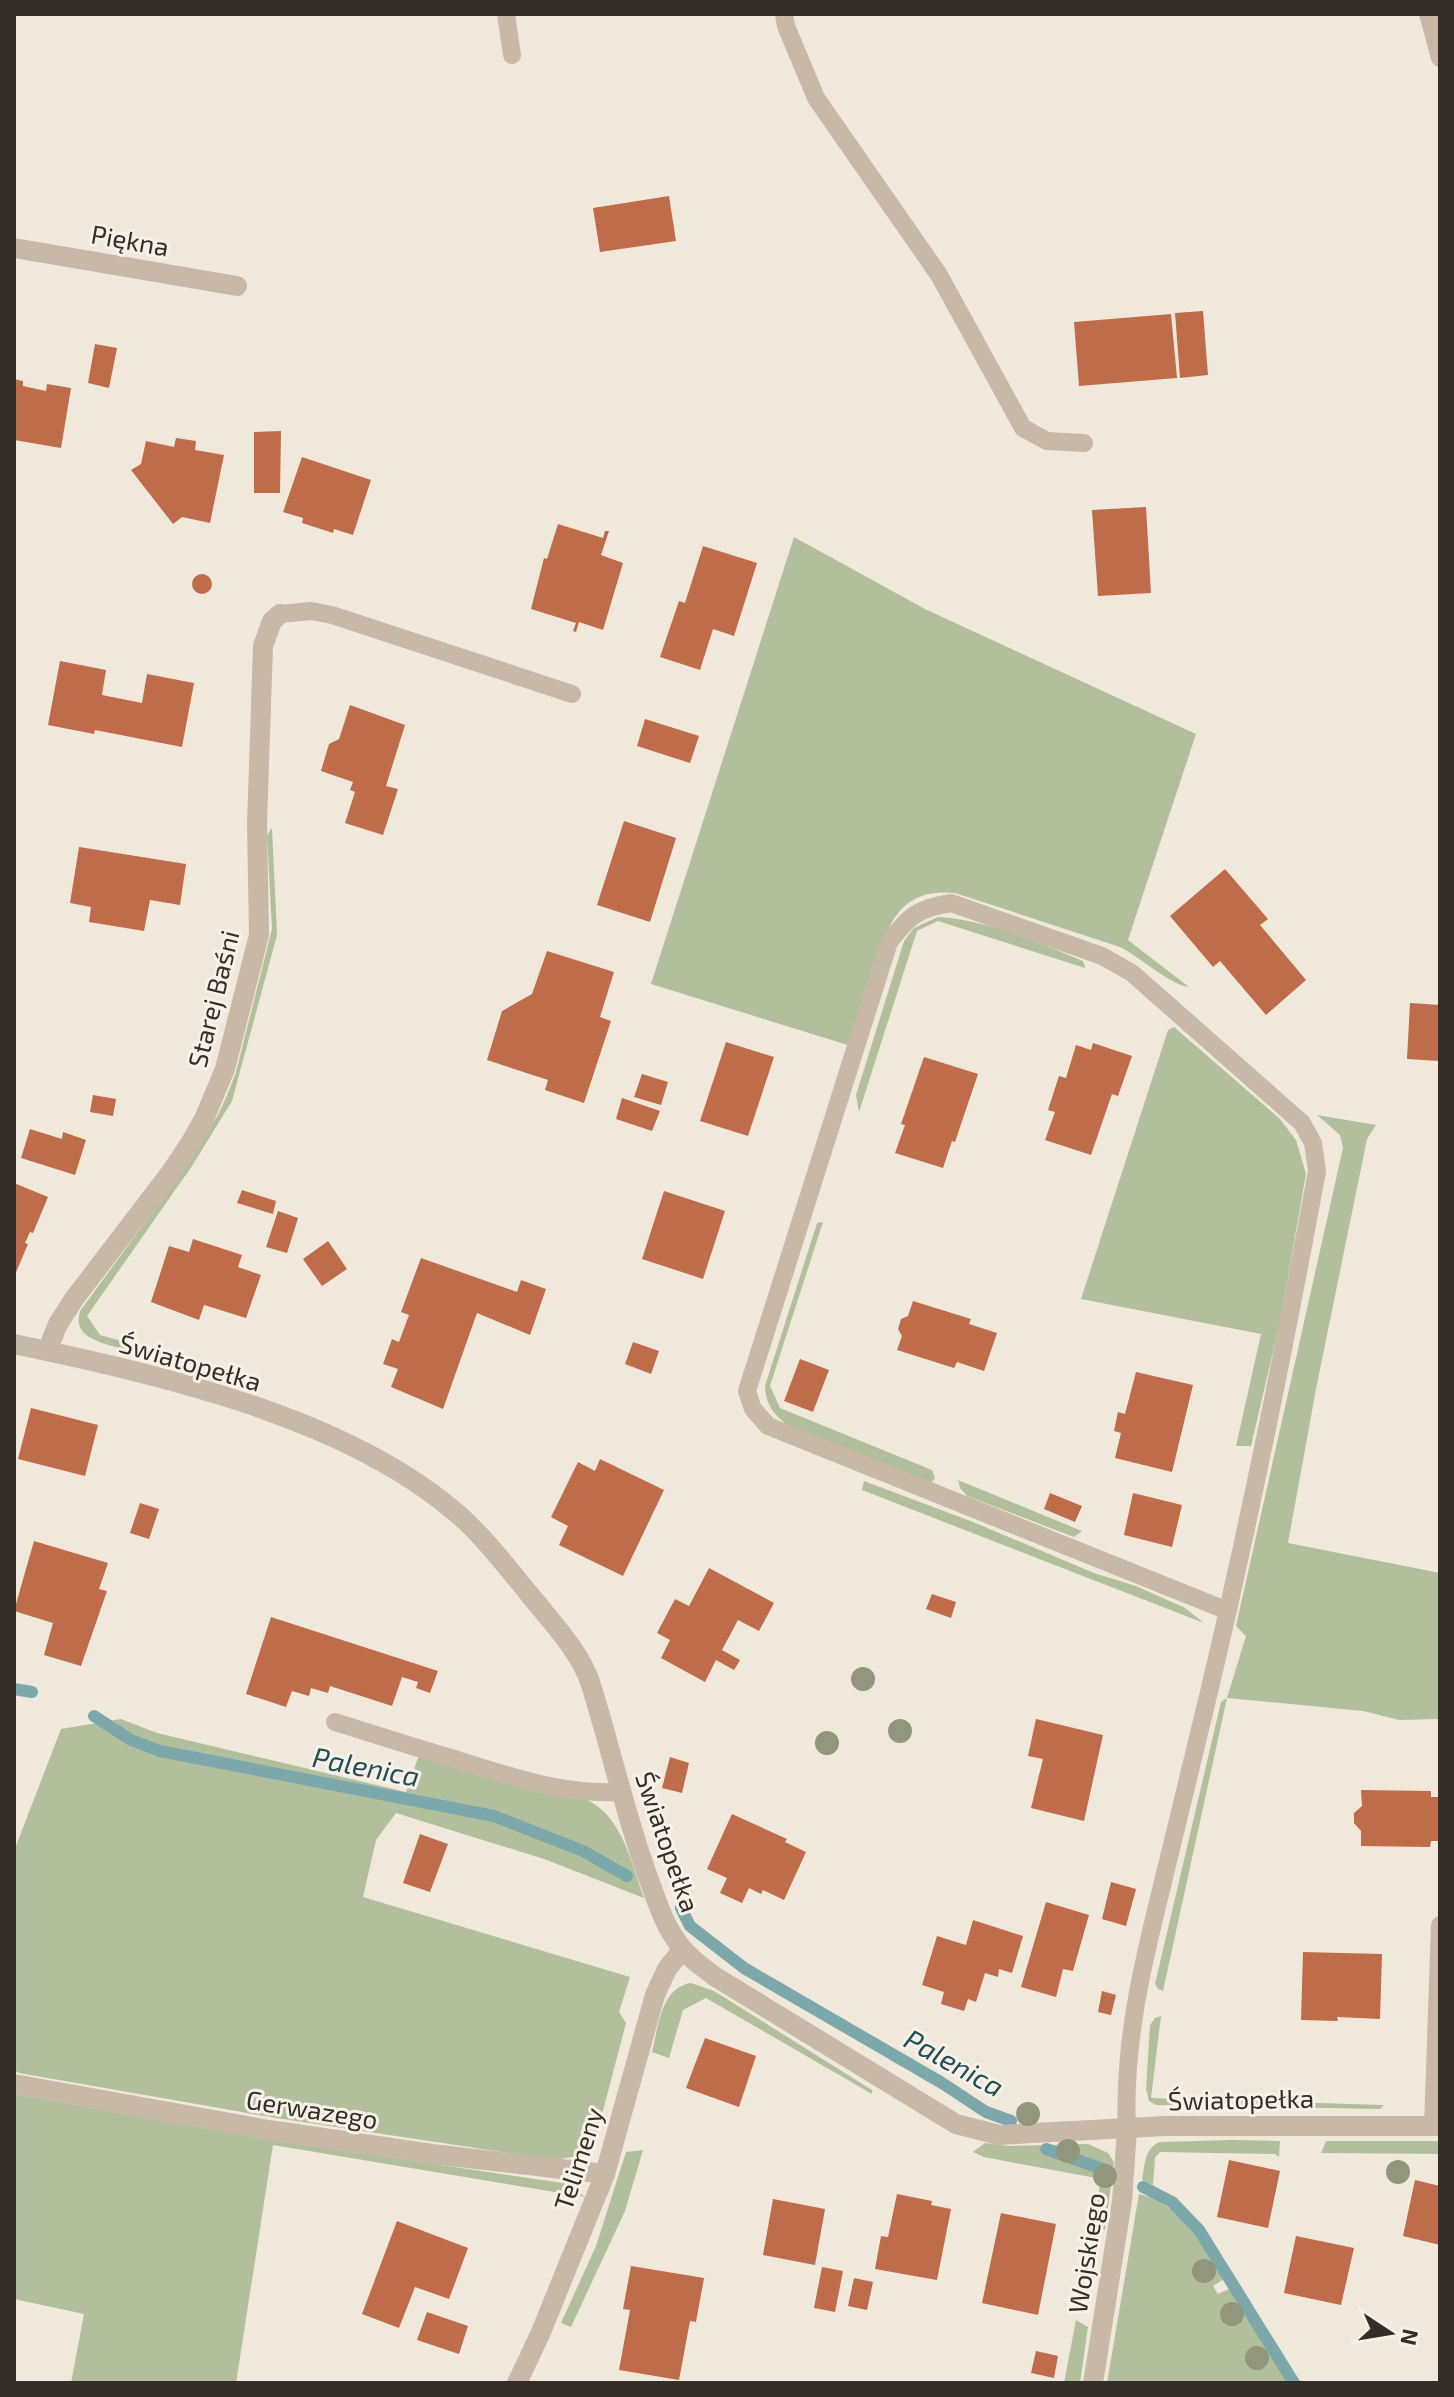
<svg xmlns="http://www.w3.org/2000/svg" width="1454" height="2397" viewBox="0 0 1454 2397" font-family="'Exo 2',sans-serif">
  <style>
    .green { fill: #b2bf9d }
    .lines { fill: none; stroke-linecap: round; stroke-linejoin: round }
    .stream { stroke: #7ca8ac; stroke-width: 12 }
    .building { fill: #bf6c4b }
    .service { stroke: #c8b8a8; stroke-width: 18 }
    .minor { stroke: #c8b8a8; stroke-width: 20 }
    .tree { fill: #91967c }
    .labels { text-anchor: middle; stroke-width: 6; stroke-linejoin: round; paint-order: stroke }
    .street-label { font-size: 26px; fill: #352d28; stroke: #f8f1e8 }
    .water-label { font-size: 28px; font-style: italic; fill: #204f55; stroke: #f8f1e8 }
  </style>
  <rect width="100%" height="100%" fill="#f1e8dc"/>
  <g class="green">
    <path d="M794 537 925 609 1196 734 1128 940 1189 987C1170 985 1140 957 1120 947L955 893C897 887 886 929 873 974 865 998 858 1022 851 1046L651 984Z"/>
    <path d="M272 828 277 935 232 1101 192 1166 87 1316 100 1335 165 1353C145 1353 91 1347 81 1329 77 1323 79 1317 80 1311L188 1164 218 1115 228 1093 236 1072 272 929 267 835Z"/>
    <path d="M938 917C984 919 1040 943 1083 961L1085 968 938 921 917 931 859 1112 856 1095 904 941 914 928Z"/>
    <polygon points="1174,1027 1280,1119 1296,1140 1306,1174 1280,1322 1251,1446 1236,1446 1261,1334 1081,1299 1168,1030"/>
    <polygon points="1317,1115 1376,1125 1367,1139 1316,1389 1288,1543 1440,1573 1440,1719 1399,1720 1363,1711 1227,1698 1163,1991 1158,1989 1155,1984 1221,1702 1227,1698 1246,1636 1236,1626 1343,1148 1340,1135"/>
    <path d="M823 1222 770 1386 780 1408 932 1470 935 1478 931 1483 789 1427C774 1414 766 1406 765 1386L817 1223Z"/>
    <polygon points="958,1480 1082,1531 1074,1537 967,1496 960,1488"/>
    <polygon points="864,1481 973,1522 1094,1573 1136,1586 1185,1608 1204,1623 862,1490"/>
    <path d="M121 1719 157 1733 406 1792 419 1755 587 1800C623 1817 631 1863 644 1898L544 1859 396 1813 376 1840 363 1897 630 1977 619 2012 626 2023 594 2145 587 2154 555 2160 270 2117 19 2073 14 2070V1851L61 1729Z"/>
    <path d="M691 1983 714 1991 872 2090V2094L706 1998 683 2010 669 2058 652 2052C658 2028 661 1987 691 1983Z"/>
    <polygon points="1161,2016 1151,2098 1384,2105 1380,2109 1156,2105 1149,2101 1146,2089 1150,2025 1155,2018"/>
    <polygon points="14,2094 271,2140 569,2184 585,2197 273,2145 236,2383 71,2383 84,2314 14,2299"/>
    <path d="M1232 2140 1280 2141 1279 2157 1275 2154 1160 2152 1155 2158 1153 2185 1142 2180C1145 2165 1144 2148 1160 2142Z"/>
    <polygon points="1326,2141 1440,2141 1440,2154 1321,2153"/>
    <polygon points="985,2143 1009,2146 1088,2144 1108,2153 1114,2162 1105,2230 1093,2228 1101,2179 984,2157 973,2152"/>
    <polygon points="643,2150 625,2211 571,2327 561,2323 596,2246 626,2152"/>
    <path d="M1139 2194C1182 2204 1202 2245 1224 2279L1213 2286 1218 2294 1229 2289 1288 2383H1107Z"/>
    <polygon points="1076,2320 1088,2327 1080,2383 1064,2383"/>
  </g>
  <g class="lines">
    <g class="stream">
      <polyline points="14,1689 32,1692"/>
      <polyline points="94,1716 131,1740 160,1751 494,1816 583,1851 627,1876"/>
      <polyline points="681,1908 690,1926 744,1968 942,2083 986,2112 1011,2121"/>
      <polyline points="1046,2149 1108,2171"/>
      <polyline points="1143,2187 1172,2202 1199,2230 1294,2383"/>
    </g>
  </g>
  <g class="building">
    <polygon points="669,196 676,241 600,252 593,208"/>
    <polygon points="1203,311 1208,375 1180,378 1175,313"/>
    <polygon points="1171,314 1177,378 1079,386 1074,322"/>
    <polygon points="95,344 117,348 109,388 88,383"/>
    <polygon points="14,379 23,381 23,386 46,391 47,384 71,388 61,448 14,440"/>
    <polygon points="281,431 280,493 254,493 254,432"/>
    <polygon points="176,438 196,441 195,450 224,455 210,523 182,517 173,524 131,470 141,464 146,441 174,447"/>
    <polygon points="302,457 371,480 353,535 334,529 333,533 302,523 303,518 283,512"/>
    <polygon points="1146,507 1151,593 1098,596 1092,510"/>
    <polygon points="558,524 603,538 605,531 609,531 601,555 623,563 603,630 579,622 576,632 573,631 576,623 531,609 544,558 547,559"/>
    <polygon points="703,546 757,563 734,636 713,629 700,670 660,657 679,601 685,603"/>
    <circle cx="202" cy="584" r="10"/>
    <polygon points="60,661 106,670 102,695 142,703 147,674 194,683 182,747 95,730 94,734 48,725"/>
    <polygon points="350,705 405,725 386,786 398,789 383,835 345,823 355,792 350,790 353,782 321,771 329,744 339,739"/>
    <polygon points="645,719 699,736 690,763 637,746"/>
    <polygon points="624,821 676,838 650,922 597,905"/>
    <polygon points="79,847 186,864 180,905 150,900 144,931 89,922 91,907 70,903"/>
    <polygon points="1225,869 1268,919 1260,925 1306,980 1266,1015 1220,961 1213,967 1170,916"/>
    <polygon points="547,951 614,972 600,1017 611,1021 584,1103 545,1090 548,1080 487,1060 502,1011 532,994"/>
    <polygon points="1410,1003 1440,1005 1440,1061 1407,1059"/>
    <polygon points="726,1042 774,1057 748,1136 700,1121"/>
    <polygon points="1093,1043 1132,1056 1118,1096 1112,1094 1091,1155 1045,1140 1055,1112 1048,1110 1059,1076 1066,1078 1076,1045 1091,1050"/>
    <polygon points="924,1057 978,1074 955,1142 952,1141 943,1168 895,1153 905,1125 901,1124"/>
    <polygon points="642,1074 668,1082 661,1105 634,1097"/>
    <polygon points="93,1095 116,1099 113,1116 90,1112"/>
    <polygon points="622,1098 660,1111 652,1131 616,1119"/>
    <polygon points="30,1129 62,1139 63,1132 86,1140 75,1175 21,1158"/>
    <polygon points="14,1183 48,1197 33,1233 30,1232 25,1243 28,1244 14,1277"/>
    <polygon points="242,1190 276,1201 273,1214 237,1203"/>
    <polygon points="664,1191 725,1211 703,1279 642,1259"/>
    <polygon points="278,1211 298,1218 287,1253 266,1247"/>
    <polygon points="193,1239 242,1255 238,1267 261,1275 246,1318 204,1305 199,1320 151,1302 169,1246 189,1252"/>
    <polygon points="328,1241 347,1269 322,1286 303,1259"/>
    <polygon points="421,1258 517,1292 521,1280 546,1289 530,1335 477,1313 443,1409 391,1387 398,1369 383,1364 392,1339 399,1342 409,1315 401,1312"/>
    <polygon points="913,1301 971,1319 969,1324 997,1333 984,1371 957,1362 954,1368 897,1350 902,1336 898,1329 901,1319 908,1316"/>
    <polygon points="633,1342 659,1351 651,1374 625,1364"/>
    <polygon points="800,1359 829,1370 813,1412 784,1401"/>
    <polygon points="1136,1372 1193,1385 1172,1472 1115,1458 1121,1433 1114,1431 1118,1412 1125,1414"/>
    <polygon points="31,1408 98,1425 85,1476 18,1459"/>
    <polygon points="600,1459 664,1490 623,1576 559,1545 568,1526 551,1517 578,1462 595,1471"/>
    <polygon points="1050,1493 1082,1506 1075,1522 1044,1509"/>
    <polygon points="1133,1493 1182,1505 1172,1547 1124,1535"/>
    <polygon points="140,1503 159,1509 149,1539 130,1533"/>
    <polygon points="34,1541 108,1563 99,1589 107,1591 81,1666 44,1655 53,1623 14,1611"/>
    <polygon points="709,1568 774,1603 759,1631 738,1620 722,1650 740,1660 734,1670 716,1660 705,1682 661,1658 670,1640 657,1633 675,1599 689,1606"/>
    <polygon points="932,1594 956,1602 951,1618 926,1609"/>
    <polygon points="271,1617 438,1671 430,1693 416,1688 418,1682 402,1677 392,1706 330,1686 328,1693 311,1688 309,1696 292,1691 286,1707 246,1694"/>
    <polygon points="1036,1719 1103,1735 1084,1821 1031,1808 1043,1759 1028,1756"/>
    <polygon points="670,1757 689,1763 682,1793 662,1788"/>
    <polygon points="1361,1790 1431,1791 1431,1797 1440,1797 1440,1841 1431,1841 1430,1847 1361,1846 1361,1831 1354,1823 1354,1813 1362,1806"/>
    <polygon points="732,1814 787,1839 785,1842 806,1852 784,1900 763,1890 761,1894 749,1888 742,1903 720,1893 727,1878 707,1869"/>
    <polygon points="420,1834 448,1844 430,1892 403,1883"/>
    <polygon points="1111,1882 1136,1889 1126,1926 1102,1919"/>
    <polygon points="1046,1902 1089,1915 1073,1971 1063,1969 1056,1997 1021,1987"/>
    <polygon points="973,1920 1023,1936 1012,1973 999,1969 998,1977 985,1973 976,2002 968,1999 964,2011 941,2004 944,1992 922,1985 937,1936 966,1945"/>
    <polygon points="1303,1952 1382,1954 1380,2019 1337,2017 1338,2021 1301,2020"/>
    <polygon points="1102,1991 1116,1995 1111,2015 1098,2012"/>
    <polygon points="705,2038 756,2056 739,2107 686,2088"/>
    <polygon points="1229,2160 1280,2171 1268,2228 1217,2217"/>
    <polygon points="1415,2180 1440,2186 1440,2245 1403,2236"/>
    <polygon points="897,2194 932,2201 931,2205 951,2209 937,2280 875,2269 881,2236 888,2237"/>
    <polygon points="773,2199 825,2209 815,2265 763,2255"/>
    <polygon points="1001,2213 1056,2224 1038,2315 982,2303"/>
    <polygon points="397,2221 468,2248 449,2299 415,2287 399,2328 362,2314"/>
    <polygon points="1296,2236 1354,2248 1341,2305 1284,2293"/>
    <polygon points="631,2266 704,2278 696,2322 690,2321 679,2380 619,2370 630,2310 623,2309"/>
    <polygon points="822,2267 843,2271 835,2312 814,2308"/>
    <polygon points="854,2278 873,2282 867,2310 848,2306"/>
    <polygon points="427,2312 468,2326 459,2354 417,2340"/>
    <polygon points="1036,2351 1058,2356 1054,2378 1031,2373"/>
  </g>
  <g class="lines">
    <g class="service">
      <polyline points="506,14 512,55"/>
      <polyline points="784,14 786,26 816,98 939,275 1023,428 1047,441 1084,443"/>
      <polyline points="1428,14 1440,58"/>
      <polyline points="280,614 311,611 332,615 572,694"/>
      <path d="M335 1722C376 1735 417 1748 458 1760 511 1777 564 1795 620 1792"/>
      <polyline points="1433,2126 1440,1925"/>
      <path d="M1127 2130C1123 2046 1142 1966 1162 1886 1178 1821 1193 1756 1209 1692 1250 1519 1285 1345 1317 1171L1313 1143 1302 1123 1132 973 1102 956 951 903C918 908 909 916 889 942L747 1391 753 1409 768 1426 1228 1611"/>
    </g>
    <g class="minor">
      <polyline points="14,248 237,286"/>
      <path d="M14 1344C156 1374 340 1415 453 1510 482 1534 506 1566 530 1595 551 1621 582 1654 591 1685 611 1749 625 1814 648 1877 657 1902 665 1928 682 1948 690 1959 703 1967 714 1976L956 2124 999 2135 1165 2126H1440"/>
      <polyline points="47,1351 58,1324 74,1299 171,1172 191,1142 204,1119 225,1069 259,935 257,824 263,646 272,621 280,614"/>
      <polyline points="14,2084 269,2130 432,2154 605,2174"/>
      <polyline points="517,2383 541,2332 605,2174 655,1995 667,1969 682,1950"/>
      <polyline points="1093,2383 1122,2201 1127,2130"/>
    </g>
  </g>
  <g class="tree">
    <circle cx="863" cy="1679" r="12"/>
    <circle cx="900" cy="1731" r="12"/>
    <circle cx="827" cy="1743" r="12"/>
    <circle cx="1028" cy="2114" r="12"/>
    <circle cx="1068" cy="2151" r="12"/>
    <circle cx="1398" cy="2172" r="12"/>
    <circle cx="1105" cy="2176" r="12"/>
    <circle cx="1204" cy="2271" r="12"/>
    <circle cx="1232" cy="2314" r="12"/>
    <circle cx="1257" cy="2358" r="12"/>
  </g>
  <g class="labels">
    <g class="street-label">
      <text transform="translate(130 241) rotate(10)" y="9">Piękna</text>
      <text transform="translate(214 999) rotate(-76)" y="9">Starej Baśni</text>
      <text transform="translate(190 1363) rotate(16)" y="9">Światopełka</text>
      <text transform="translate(667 1842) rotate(71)" y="9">Światopełka</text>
      <text transform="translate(1241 2100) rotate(-1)" y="9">Światopełka</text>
      <text transform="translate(312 2110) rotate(9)" y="9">Gerwazego</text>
      <text transform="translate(579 2159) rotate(-72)" y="9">Telimeny</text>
      <text transform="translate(1087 2253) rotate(-81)" y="9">Wojskiego</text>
    </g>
    <g class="water-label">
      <text transform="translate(366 1767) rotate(11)" y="10">Palenica</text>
      <text transform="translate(954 2063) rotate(29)" y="10">Palenica</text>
    </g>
  </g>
  <rect width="1454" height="2397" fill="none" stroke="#352d28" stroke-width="32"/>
  <g transform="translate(1390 2333) rotate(102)" stroke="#f8f1e8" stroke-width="6" paint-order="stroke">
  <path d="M0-6L14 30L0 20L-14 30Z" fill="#352d28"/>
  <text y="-12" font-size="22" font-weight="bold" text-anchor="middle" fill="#352d28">N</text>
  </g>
</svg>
